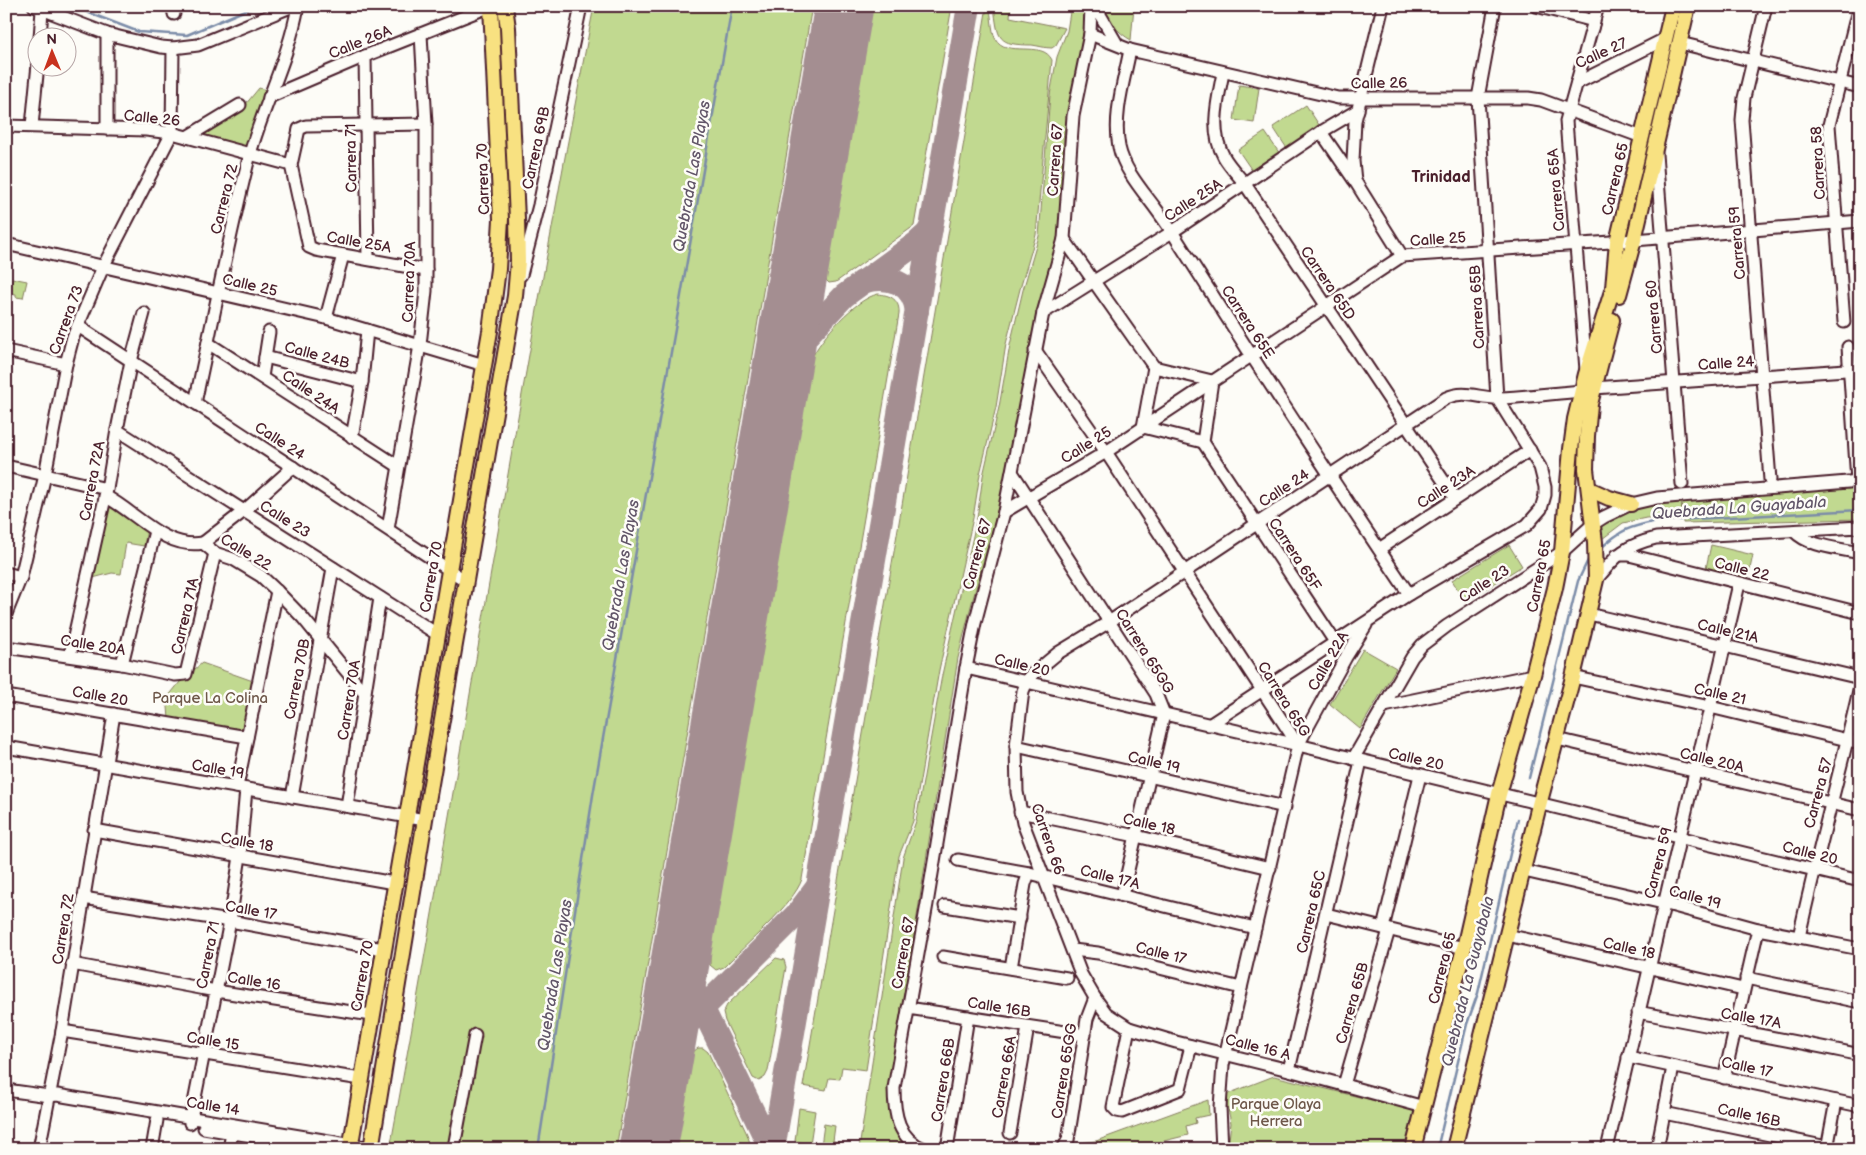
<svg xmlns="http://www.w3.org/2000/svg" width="1866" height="1155" viewBox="0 0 1866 1155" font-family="'Balsamiq Sans',sans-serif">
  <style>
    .green { fill: #c1d990; stroke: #867c5e }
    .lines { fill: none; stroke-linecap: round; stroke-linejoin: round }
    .stream { stroke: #7b8ca8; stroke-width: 2.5 }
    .taxiway { stroke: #a48e91; stroke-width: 24 }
    .runway { stroke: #a48e91; stroke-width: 59 }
    .minor-casing { stroke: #4a1f2b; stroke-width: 15 }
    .major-casing { stroke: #4a1f2b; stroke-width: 18 }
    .minor { stroke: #fdfcf7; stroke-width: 11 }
    .major { stroke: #f8e181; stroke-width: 14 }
    .labels { text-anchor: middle; stroke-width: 5; stroke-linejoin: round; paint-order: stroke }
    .street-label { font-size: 15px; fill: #4a1f2b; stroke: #fdfcf7 }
    .park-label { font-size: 15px; fill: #6e5749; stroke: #fdfcf7 }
    .water-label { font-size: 16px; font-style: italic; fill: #625669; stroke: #fdfcf7 }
    .neighbourhood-label { font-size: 16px; font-weight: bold; fill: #4a1f2b; stroke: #fdfcf7 }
  </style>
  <rect width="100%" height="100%" fill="#fdfcf7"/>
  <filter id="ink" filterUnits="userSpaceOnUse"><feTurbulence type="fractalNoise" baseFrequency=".02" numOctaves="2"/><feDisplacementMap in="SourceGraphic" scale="10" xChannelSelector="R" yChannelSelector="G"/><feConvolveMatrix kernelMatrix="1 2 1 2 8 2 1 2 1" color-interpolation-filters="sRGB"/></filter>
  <g filter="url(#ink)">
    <g class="green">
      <path d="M594 6H812L616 1149H390C460 768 519 386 594 6Z"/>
      <polygon points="870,6 952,6 914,226 836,282 829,283 826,280 825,275"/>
      <path d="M987 6H989C992 16 991 28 995 38 1006 59 1042 39 1052 60L1036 235 1020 289 1006 344 996 407 980 474 973 518 939 670 913 821 899 856 866 1070 842 1067 840 1079 829 1078 826 1090 803 1086Z"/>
      <path d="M994 6H1011L1010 17 1065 28 1056 45 1052 48C1045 48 1039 46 1032 45 997 45 998 39 994 6Z"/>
      <path d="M1071 6H1085V24L1064 134 1062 211 1058 237 1032 334 1018 414 999 506 971 606 958 658 889 1093C889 1112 892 1139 911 1149H859L903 858 916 821 942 675 977 518 983 476 999 407 1010 345 1023 290 1039 236 1050 95 1057 57 1067 31Z"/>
      <path d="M1103 6H1134L1131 40C1118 33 1108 20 1103 6Z"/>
      <polygon points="1239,85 1259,88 1254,123 1234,120"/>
      <polygon points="259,88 266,90 247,152 200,134 245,105"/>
      <polygon points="1306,105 1321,128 1288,150 1273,127"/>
      <polygon points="1265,132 1280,154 1253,172 1238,150"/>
      <polygon points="12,278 27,281 23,298 16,297 16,294 6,292 6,288 10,288"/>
      <path d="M878 294C891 295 900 300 899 314L802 879C794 904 744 946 724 967L716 970 710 965V951L811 359C821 338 855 299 878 294Z"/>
      <polygon points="1860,487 1860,519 1683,523 1682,500 1848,489"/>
      <polygon points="1681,500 1682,515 1646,518 1623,523 1602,539 1597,524 1623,509"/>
      <polygon points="105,502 147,529 144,546 126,543 121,574 112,573 89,579"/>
      <polygon points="1509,545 1522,566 1465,602 1452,580"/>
      <polygon points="1711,545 1753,555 1748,578 1706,568"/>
      <polygon points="1363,649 1396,668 1360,729 1330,704"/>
      <polygon points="202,663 253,681 251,708 238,735 169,719 168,707 163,703 180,682"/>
      <polygon points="776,958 784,960 786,967 768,1071 765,1077 759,1081 753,1078 725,1021 723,1013 727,1005"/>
      <polygon points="698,1048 703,1048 708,1052 747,1134 752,1149 676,1149 693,1052"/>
      <polygon points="1274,1076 1420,1112 1409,1149 1228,1149 1231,1123 1225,1095"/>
      <polygon points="1208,1100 1209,1115 1195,1118 1196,1123 1186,1126 1188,1135 1132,1149 1068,1149 1070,1144 1096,1141"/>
      <polygon points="799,1108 815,1111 810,1144 795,1141"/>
      <polygon points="824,1124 835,1126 833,1141 843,1143 842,1149 821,1146"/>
    </g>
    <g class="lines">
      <g class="stream">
        <polyline points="71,6 139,32 187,35 255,6"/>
        <path d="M1601 548C1622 529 1629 527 1657 521L1860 510"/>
        <polyline points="1529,778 1578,581 1588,560 1591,557"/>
        <polyline points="538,1149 593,795 732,6"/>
        <polyline points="1437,1149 1467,1024 1478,993 1518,819"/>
      </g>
      <g class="taxiway">
        <path d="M862 282C888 274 913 282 917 311"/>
        <polyline points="783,361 844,296 917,243 927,234 931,228"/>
        <polyline points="682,950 684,970 771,1149"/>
        <polyline points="665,1052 674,1037 797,914 816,889"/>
        <polyline points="773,1149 969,6"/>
      </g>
      <polyline class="runway" points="648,1149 844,6"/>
      <g class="minor-casing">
        <g id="minor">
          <polyline points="34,6 107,34 161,47 173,48 198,45 293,6"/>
          <polyline points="173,6 174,14"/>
          <polyline points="1095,6 1117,44"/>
          <polyline points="1383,6 1355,121 1353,161 1355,181 1402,256"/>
          <polyline points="1536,6 1594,21 1592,29"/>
          <polyline points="1766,6 1744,98 1742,120 1770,480"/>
          <polyline points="107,34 107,129"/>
          <polyline points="1090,34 1130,50 1338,98 1528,98 1541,100 1642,137"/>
          <polyline points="40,38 42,10"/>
          <polyline points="1680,43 1860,87"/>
          <path d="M1130 50C1124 81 1113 115 1119 147 1124 170 1142 190 1156 209 1165 221 1173 233 1181 246 1256 363 1331 479 1409 594"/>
          <polyline points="365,56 368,259"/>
          <path d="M1223 73C1218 99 1209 131 1224 157 1229 166 1238 175 1245 184L1455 498"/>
          <polyline points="1578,80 1577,83 1665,39"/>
          <polyline points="269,97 365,56 491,6"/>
          <polyline points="426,124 306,126 299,129 291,165 309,247 316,250 426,270"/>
          <polyline points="6,126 146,130 172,133 291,165"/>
          <polyline points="32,126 38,64"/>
          <polyline points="1321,132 1354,180"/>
          <polyline points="187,137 240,105"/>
          <polyline points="1656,154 1682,484"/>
          <polyline points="1064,239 1154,367 1212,381 1203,442 1339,648"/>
          <polyline points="6,244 326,318 484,365"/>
          <polyline points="521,275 539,205 581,6"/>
          <polyline points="1043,313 1172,232 1321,132 1358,110"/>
          <polyline points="326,318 343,255"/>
          <polyline points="1844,322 1829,125 1859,6"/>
          <polyline points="78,326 466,581"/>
          <polyline points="208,343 398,466"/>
          <polyline points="1848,347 1857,481"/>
          <polyline points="1035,350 1106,452 1298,745"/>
          <polyline points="6,351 66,364"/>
          <polyline points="265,357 362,382"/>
          <polyline points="1154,367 1143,427 1203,442"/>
          <polyline points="1586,370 1566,121 1598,6"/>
          <polyline points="262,377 269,332"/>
          <polyline points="1594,388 1860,369"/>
          <path d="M195 403C213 320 229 236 250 154 264 104 289 57 298 6"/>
          <polyline points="117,430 437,634"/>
          <polyline points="352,437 362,382 367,330"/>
          <polyline points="6,466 107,489"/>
          <polyline points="1012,472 1156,694 1164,714 1122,896"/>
          <path d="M105 496C136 512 165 550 203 543L215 553 233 559 261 576 277 591 303 618 365 694"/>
          <polyline points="1004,512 1106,452 1402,256 1611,242 1860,221"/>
          <polyline points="388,529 420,345 426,291 426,124 421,34"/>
          <path d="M1794 531C1809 547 1839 548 1860 553"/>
          <polyline points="203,543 244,511 293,467"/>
          <polyline points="1379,549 1530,450"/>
          <polyline points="1617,555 1629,555 1860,613"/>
          <polyline points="6,573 21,577"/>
          <path d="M1596 580C1617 555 1623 546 1656 538L1860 527"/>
          <polyline points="6,614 21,577 45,475 66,364 73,337 103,267 172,133 173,48"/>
          <polyline points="1589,614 1860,678"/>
          <polyline points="6,647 122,664 175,675 186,674 215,553"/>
          <polyline points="70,655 107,489 117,430 131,361 144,313"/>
          <polyline points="122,664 155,531"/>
          <polyline points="966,668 1298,745 1860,881"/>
          <polyline points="1573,677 1710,707 1860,743"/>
          <polyline points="6,696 247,737"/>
          <polyline points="1384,706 1533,675"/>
          <polyline points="1209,725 1409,594 1527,525 1541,509 1545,495 1545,487 1540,467 1497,398 1478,98 1495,6"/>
          <polyline points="1557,739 1860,810"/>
          <polyline points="1016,746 1285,807"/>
          <polyline points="6,747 425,820"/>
          <polyline points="1353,759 1412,657 1422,645 1447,626 1562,552 1593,524 1604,517 1631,504 1657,498 1860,481"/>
          <polyline points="237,787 277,591"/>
          <polyline points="292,797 333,568"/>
          <polyline points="347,806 380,598"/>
          <polyline points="1020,812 1136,836 1270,868"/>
          <polyline points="94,830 394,883"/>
          <polyline points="958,860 1029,873 1255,928"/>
          <polyline points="1524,871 1663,903 1758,929 1860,949"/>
          <polyline points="83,898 230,921 383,949"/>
          <polyline points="945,906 1020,918"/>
          <polyline points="1326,914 1464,948"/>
          <polyline points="1383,928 1420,775"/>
          <polyline points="1507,935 1743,989"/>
          <path d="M1799 937C1817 853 1841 770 1860 686"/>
          <polyline points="1073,950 1098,953 1241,988"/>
          <polyline points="943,957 1067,978"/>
          <polyline points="72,964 216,991 371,1015"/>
          <polyline points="1011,968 1025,884 1029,873"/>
          <polyline points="1746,978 1860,1002"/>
          <polyline points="908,1008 1085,1035"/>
          <path d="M1638 1012C1712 1027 1786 1039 1860 1055"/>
          <polyline points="1129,1028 1113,1107 1117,1111 1122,1112 1180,1089 1191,1046"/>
          <polyline points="62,1031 361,1079"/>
          <polyline points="1628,1057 1860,1106"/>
          <polyline points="1289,1070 1361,761"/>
          <polyline points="1724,1078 1758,929"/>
          <polyline points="1344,1085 1389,930"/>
          <polyline points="6,1090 49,1096 57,1095 371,1148"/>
          <path d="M1424 1107 1289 1070 1176 1042 1129 1028 1106 1013 1095 998 1081 974 1023 823 1017 792 1016 746 1023 691 1029 677 1058 653 1109 622 1446 398C1466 389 1479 399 1500 398 1527 397 1555 393 1582 391"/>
          <polyline points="1664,1113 1827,1147"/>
          <polyline points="190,1123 230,921 240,856 246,789"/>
          <polyline points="204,1128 328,1149"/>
          <polyline points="1010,1133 1028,1027"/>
          <polyline points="454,1147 475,1035"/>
          <polyline points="39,1149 62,1031 114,714"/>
          <polyline points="152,1149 157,1120"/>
          <polyline points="229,1149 232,1133"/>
          <path d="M925 1149C898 1140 894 1113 894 1088L927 904 966 668 975 623 1004 512 1043 313 1064 239 1073 116 1090 34 1091 6"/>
          <polyline points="947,1149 968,1017"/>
          <polyline points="1063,1149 1068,1140 1087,1019 1095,998"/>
          <polyline points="1222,1149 1220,1107 1223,1065 1298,745 1346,657 1366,625"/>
          <polyline points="1607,1149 1739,584"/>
          <polyline points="1657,1149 1673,1067"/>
          <polyline points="1827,1149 1836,1101"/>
        </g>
      </g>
      <g class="major-casing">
        <g id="major">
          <polyline points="1619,295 1634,240 1688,6"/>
          <polyline points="1589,489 1609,498 1631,504"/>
          <polyline points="350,1149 490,331 498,269 501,219 491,6"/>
          <polyline points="371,1149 427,807 515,296 518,261 517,219 508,28 505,6"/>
          <polyline points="1413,1149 1464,948 1499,794 1533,675 1555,588 1562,552 1571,449 1575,419 1586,374 1613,288 1617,242 1673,6"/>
          <polyline points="1454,1149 1539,805 1573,677 1596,580 1595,542 1586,469 1587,436 1590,404 1612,320"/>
        </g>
      </g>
      <use href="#minor" class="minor"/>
      <use href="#major" class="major"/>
    </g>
  </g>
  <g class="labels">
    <g class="street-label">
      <text transform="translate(360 42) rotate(-22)" y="5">Calle 26A</text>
      <text transform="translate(1601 53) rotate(-24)" y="5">Calle 27</text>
      <text transform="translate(1379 83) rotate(-1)" y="5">Calle 26</text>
      <text transform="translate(152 118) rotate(6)" y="5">Calle 26</text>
      <text transform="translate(536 148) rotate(-78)" y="5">Carrera 69B</text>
      <text transform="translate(351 158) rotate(-91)" y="5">Carrera 71</text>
      <text transform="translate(1055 160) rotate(-86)" y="5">Carrera 67</text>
      <text transform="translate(1818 163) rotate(-93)" y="5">Carrera 58</text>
      <text transform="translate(483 179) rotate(-92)" y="5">Carrera 70</text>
      <text transform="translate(1615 179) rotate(-77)" y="5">Carrera 65</text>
      <text transform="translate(1556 190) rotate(-95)" y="5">Carrera 65A</text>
      <text transform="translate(224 199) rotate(-76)" y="5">Carrera 72</text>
      <text transform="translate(1193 200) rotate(-33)" y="5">Calle 25A</text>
      <text transform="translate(1438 239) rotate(-4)" y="5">Calle 25</text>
      <text transform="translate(359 242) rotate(10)" y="5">Calle 25A</text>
      <text transform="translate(1737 243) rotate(-95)" y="5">Carrera 59</text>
      <text transform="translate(409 282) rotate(-88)" y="5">Carrera 70A</text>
      <text transform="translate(1328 283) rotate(56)" y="5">Carrera 65D</text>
      <text transform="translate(250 285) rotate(13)" y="5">Calle 25</text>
      <text transform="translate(1477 307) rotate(-93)" y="5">Carrera 65B</text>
      <text transform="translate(1654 317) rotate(-95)" y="5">Carrera 60</text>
      <text transform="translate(66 320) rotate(-70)" y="5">Carrera 73</text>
      <text transform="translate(1248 322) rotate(57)" y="5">Carrera 65E</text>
      <text transform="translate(317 355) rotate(15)" y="5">Calle 24B</text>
      <text transform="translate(1726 363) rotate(-4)" y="5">Calle 24</text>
      <text transform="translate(311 392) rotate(34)" y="5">Calle 24A</text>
      <text transform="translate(280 441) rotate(33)" y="5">Calle 24</text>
      <text transform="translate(1086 445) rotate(-32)" y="5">Calle 25</text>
      <text transform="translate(92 481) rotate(-79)" y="5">Carrera 72A</text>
      <text transform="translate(1446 487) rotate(-33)" y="5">Calle 23A</text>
      <text transform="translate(1284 488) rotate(-33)" y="5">Calle 24</text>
      <text transform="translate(285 519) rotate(32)" y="5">Calle 23</text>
      <text transform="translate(246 552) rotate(31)" y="5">Calle 22</text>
      <text transform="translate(977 554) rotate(-75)" y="5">Carrera 67</text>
      <text transform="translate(1295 554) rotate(57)" y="5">Carrera 65F</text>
      <text transform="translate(1742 569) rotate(14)" y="5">Calle 22</text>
      <text transform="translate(1539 576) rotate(-79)" y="5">Carrera 65</text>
      <text transform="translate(431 577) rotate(-80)" y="5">Carrera 70</text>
      <text transform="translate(1484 584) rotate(-33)" y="5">Calle 23</text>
      <text transform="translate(185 616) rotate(-77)" y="5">Carrera 71A</text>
      <text transform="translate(1728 631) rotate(13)" y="5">Calle 21A</text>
      <text transform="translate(93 645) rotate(9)" y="5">Calle 20A</text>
      <text transform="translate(1145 651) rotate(58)" y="5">Carrera 65GG</text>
      <text transform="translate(1328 661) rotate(-60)" y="5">Calle 22A</text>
      <text transform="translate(1022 665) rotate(13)" y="5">Calle 20</text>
      <text transform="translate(297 679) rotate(-79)" y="5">Carrera 70B</text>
      <text transform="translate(1720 694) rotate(13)" y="5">Calle 21</text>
      <text transform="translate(100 696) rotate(10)" y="5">Calle 20</text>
      <text transform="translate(1284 699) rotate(58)" y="5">Carrera 65G</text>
      <text transform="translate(349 700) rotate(-81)" y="5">Carrera 70A</text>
      <text transform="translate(1416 759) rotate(13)" y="5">Calle 20</text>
      <text transform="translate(1712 760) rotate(13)" y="5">Calle 20A</text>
      <text transform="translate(1154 762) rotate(13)" y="5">Calle 19</text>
      <text transform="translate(218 769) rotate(10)" y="5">Calle 19</text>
      <text transform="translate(1818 793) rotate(-75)" y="5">Carrera 57</text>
      <text transform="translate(1149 824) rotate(13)" y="5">Calle 18</text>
      <text transform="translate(1048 839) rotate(71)" y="5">Carrera 66</text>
      <text transform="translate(247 842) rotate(10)" y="5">Calle 18</text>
      <text transform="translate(1810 853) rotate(14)" y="5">Calle 20</text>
      <text transform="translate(1658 863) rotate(-76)" y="5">Carrera 59</text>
      <text transform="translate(1110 877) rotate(14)" y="5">Calle 17A</text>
      <text transform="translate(1695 897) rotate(15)" y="5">Calle 19</text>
      <text transform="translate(251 910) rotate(10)" y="5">Calle 17</text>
      <text transform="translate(1311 912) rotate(-77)" y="5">Carrera 65C</text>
      <text transform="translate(63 929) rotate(-81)" y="5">Carrera 72</text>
      <text transform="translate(1629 948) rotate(13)" y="5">Calle 18</text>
      <text transform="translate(903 953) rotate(-80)" y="5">Carrera 67</text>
      <text transform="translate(1161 953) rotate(14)" y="5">Calle 17</text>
      <text transform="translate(208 955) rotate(-79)" y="5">Carrera 71</text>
      <text transform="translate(1442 968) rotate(-76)" y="5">Carrera 65</text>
      <text transform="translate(362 976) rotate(-80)" y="5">Carrera 70</text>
      <text transform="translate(254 981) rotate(9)" y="5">Calle 16</text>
      <text transform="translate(1352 1003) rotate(-74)" y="5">Carrera 65B</text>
      <text transform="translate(999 1007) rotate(9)" y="5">Calle 16B</text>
      <text transform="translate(1751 1018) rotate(10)" y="5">Calle 17A</text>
      <text transform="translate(213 1041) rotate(9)" y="5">Calle 15</text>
      <text transform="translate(1258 1047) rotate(14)" y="5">Calle 16 A</text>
      <text transform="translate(1747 1067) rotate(12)" y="5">Calle 17</text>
      <text transform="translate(1064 1071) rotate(-81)" y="5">Carrera 65GG</text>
      <text transform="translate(1004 1077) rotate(-80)" y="5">Carrera 66A</text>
      <text transform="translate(943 1080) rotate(-81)" y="5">Carrera 66B</text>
      <text transform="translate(213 1106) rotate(9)" y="5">Calle 14</text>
      <text transform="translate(1749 1115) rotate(12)" y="5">Calle 16B</text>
    </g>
    <g class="park-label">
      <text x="210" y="703">Parque La Colina</text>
      <text x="1276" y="1109">Parque Olaya<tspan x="1276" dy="17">Herrera</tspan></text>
    </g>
    <g class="water-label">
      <text transform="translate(691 176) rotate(-80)" y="6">Quebrada Las Playas</text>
      <text transform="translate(1739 507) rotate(-4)" y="6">Quebrada La Guayabala</text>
      <text transform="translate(620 575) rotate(-80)" y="6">Quebrada Las Playas</text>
      <text transform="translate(554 975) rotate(-81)" y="6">Quebrada Las Playas</text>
      <text transform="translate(1467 981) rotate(-76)" y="6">Quebrada La Guayabala</text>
    </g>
    <g class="neighbourhood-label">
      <text x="1441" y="182">Trinidad</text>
    </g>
  </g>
  <rect width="1866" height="1155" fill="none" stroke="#fdfcf7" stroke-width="25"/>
  <rect x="12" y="12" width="1841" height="1130" fill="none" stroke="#4a1f2b" stroke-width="2" filter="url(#ink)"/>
  <g transform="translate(52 52) rotate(359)"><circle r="24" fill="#fdfcf7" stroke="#b5a4a5"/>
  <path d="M0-4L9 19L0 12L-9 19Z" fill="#c8321e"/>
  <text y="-8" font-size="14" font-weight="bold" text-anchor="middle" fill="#4a1f2b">N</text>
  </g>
</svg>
